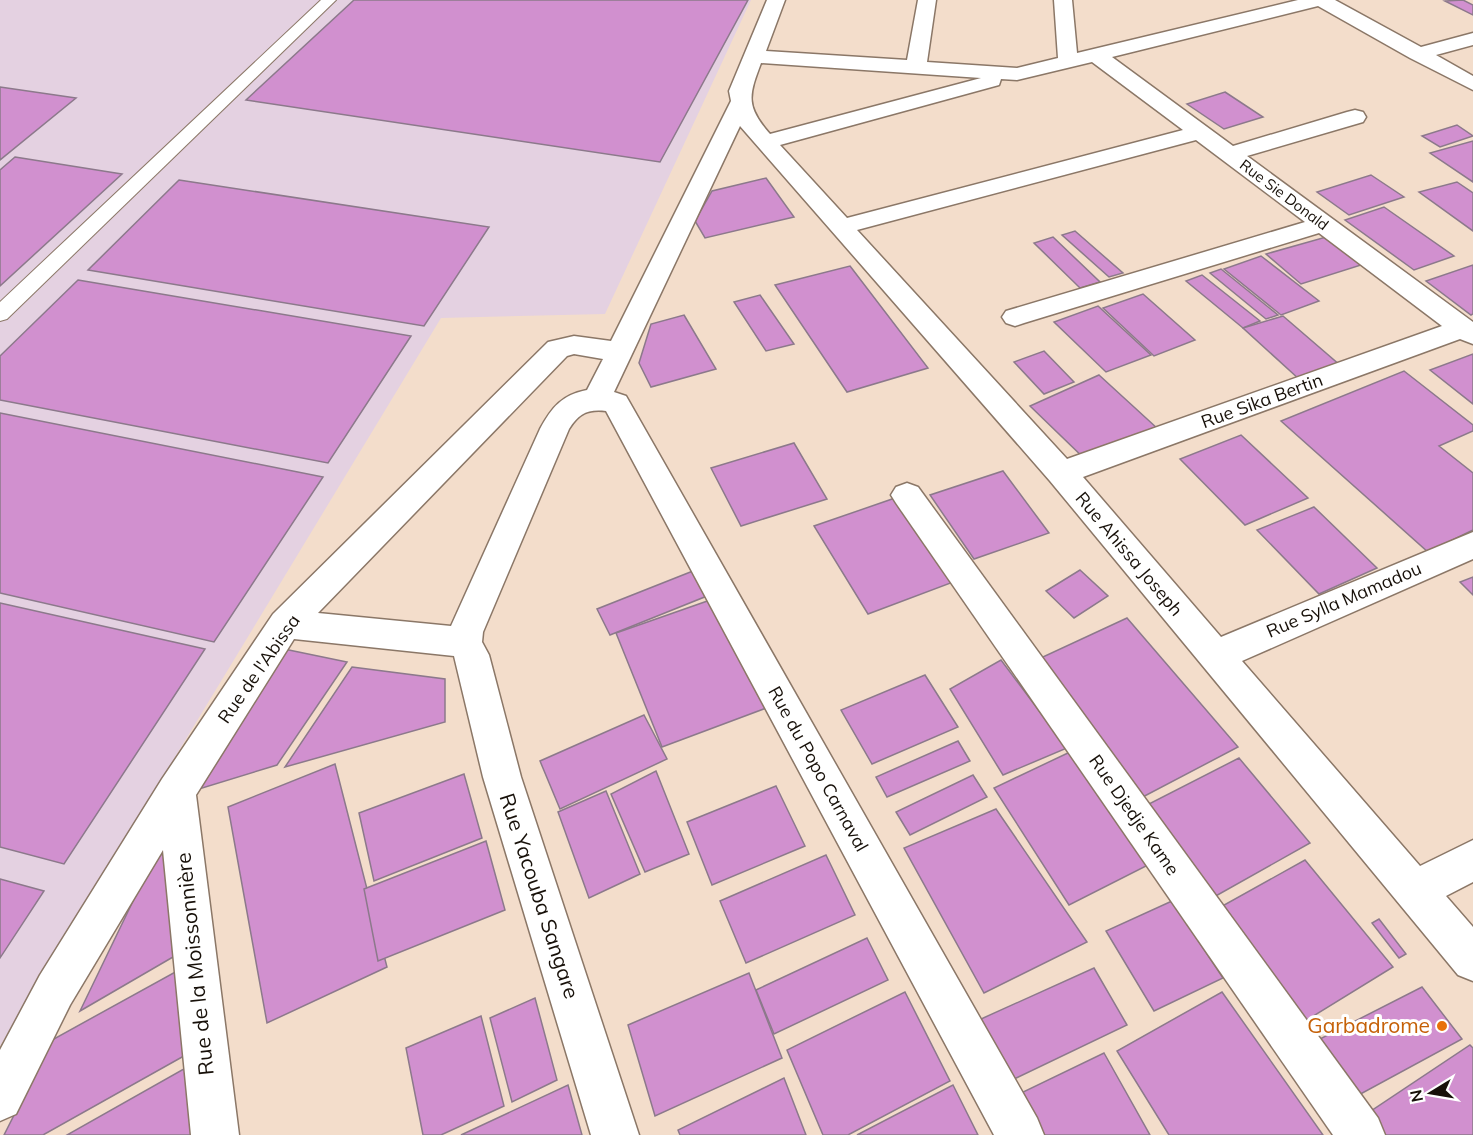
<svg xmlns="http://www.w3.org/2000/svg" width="1473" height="1135" viewBox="0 0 1473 1135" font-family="Mulish,sans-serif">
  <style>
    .industrial { fill: #e4d1e1 }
    .building { fill: #d190cf; stroke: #8c798b; stroke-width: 1.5 }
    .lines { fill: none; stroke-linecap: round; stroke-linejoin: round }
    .service-casing { stroke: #8b7767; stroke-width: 2 }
    .minor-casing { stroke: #8b7767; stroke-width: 3 }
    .service { fill: #fff; fill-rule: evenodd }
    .minor { fill: #fff; fill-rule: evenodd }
    .food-dot { fill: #e8710a; stroke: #fff; stroke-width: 2 }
    .labels { text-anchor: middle; stroke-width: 6; stroke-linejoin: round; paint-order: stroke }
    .far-street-label { font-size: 15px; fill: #171009; stroke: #fff }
    .street-label { font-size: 18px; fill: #171009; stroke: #fff }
    .near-street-label { font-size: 21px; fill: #171009; stroke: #fff }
    .near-food-label { font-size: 21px; fill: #c56008; stroke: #fff; text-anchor: end }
  </style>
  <rect width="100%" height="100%" fill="#f3ddcb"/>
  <polygon class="industrial" points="0,0 751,0 605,314 441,318 0,1046"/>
  <g class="building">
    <polygon points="354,0 748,0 660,162 246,100"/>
    <polygon points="1463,0 1473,5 1473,15 1445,1"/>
    <polygon points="0,87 76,98 0,160"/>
    <polygon points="1225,92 1263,117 1224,129 1187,104"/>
    <polygon points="1457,125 1473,136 1440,147 1422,136"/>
    <polygon points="1473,141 1473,182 1430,153"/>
    <polygon points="15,157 122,174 0,286 0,170"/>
    <polygon points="1371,175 1404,197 1349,215 1317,192"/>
    <polygon points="766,178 794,217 705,238 695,221 712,191"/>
    <polygon points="179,180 489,227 424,326 88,270"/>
    <polygon points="1457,182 1473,193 1473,231 1419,192"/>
    <polygon points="1384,207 1454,256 1414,270 1345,220"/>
    <polygon points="1075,231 1123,273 1109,277 1062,235"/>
    <polygon points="1053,237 1100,282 1080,288 1034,243"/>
    <polygon points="1326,237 1361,265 1301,284 1266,254"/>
    <polygon points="1261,256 1319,301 1281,315 1224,269"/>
    <polygon points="1473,265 1473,314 1471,315 1426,281"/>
    <polygon points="850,266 928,368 847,392 775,285"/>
    <polygon points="1221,269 1278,315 1266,319 1210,273"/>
    <polygon points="1202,275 1260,321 1243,328 1186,281"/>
    <polygon points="78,280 411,336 328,463 0,400 0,356"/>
    <polygon points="1143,294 1195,340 1154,356 1103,308"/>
    <polygon points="760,295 794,344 766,351 734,302"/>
    <polygon points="1098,306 1151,355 1106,372 1054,322"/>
    <polygon points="684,315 716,369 651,387 639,363 651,324"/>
    <polygon points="1283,316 1341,366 1300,380 1243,328"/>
    <polygon points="1044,351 1074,382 1044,394 1014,362"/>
    <polygon points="1473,354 1473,404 1430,370"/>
    <polygon points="1404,371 1473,425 1473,431 1439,446 1473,473 1473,530 1428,552 1281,421"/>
    <polygon points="1099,375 1158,429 1088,462 1030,406"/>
    <polygon points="0,413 323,477 214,642 0,593"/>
    <polygon points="1241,435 1308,498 1245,525 1180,459"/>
    <polygon points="794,443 827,499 741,526 711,468"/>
    <polygon points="1003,471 1049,533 974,559 930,495"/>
    <polygon points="898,497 956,581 868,614 814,526"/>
    <polygon points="1314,507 1377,568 1319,594 1257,530"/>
    <polygon points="698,569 712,594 610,635 597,609"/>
    <polygon points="1080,570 1108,596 1074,618 1046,591"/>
    <polygon points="1473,577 1473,595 1460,582"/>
    <polygon points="716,598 769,707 662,747 616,633"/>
    <polygon points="0,603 205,649 64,864 0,847"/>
    <polygon points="1127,618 1238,747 1137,800 1032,662"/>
    <polygon points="284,649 347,662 277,765 199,789"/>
    <polygon points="1001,660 1067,748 1003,775 950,689"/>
    <polygon points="352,667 445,679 445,722 285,767"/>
    <polygon points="925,675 958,727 872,764 841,710"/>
    <polygon points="644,715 667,759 560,809 540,761"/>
    <polygon points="958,741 970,761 887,797 876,777"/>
    <polygon points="1070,752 1150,864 1069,905 994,788"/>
    <polygon points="1239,758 1310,843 1214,897 1145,806"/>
    <polygon points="335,764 387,967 267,1023 228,807"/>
    <polygon points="656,771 689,854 645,872 611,794"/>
    <polygon points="464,774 482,838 374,881 359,813"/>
    <polygon points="973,775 987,797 910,835 896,812"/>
    <polygon points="776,786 805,846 712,885 687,822"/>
    <polygon points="606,791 640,874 589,898 558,812"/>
    <polygon points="996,809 1087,942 984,993 904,848"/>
    <polygon points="486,841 505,910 378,961 364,889"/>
    <polygon points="167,848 173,957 80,1011 149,868"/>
    <polygon points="826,855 855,915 746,963 720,901"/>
    <polygon points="1305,860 1393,967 1302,1023 1217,909"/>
    <polygon points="0,879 44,891 0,958"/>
    <polygon points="1172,901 1223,978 1154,1011 1106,931"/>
    <polygon points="1379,919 1406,954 1399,958 1372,923"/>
    <polygon points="867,938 888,980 774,1034 756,990"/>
    <polygon points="188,965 191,1052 43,1135 4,1135 52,1040"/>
    <polygon points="1094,968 1127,1025 1012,1080 981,1019"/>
    <polygon points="749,973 782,1058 655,1116 628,1025"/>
    <polygon points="1422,987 1462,1039 1355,1097 1316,1041"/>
    <polygon points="905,992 950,1081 848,1135 823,1135 787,1050"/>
    <polygon points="1222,992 1323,1135 1169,1135 1117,1051"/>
    <polygon points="535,998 557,1080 512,1102 490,1018"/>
    <polygon points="481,1016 504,1106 441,1135 423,1135 406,1048"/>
    <polygon points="1470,1045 1473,1048 1473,1135 1376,1135 1362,1117"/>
    <polygon points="1104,1053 1150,1135 1042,1135 1021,1093"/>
    <polygon points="205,1057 210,1135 67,1135"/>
    <polygon points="784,1078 806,1135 680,1135 678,1130"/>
    <polygon points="568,1085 582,1135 461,1135"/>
    <polygon points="953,1085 978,1135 857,1135"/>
  </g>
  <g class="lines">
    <g class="service-casing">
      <polygon id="service" points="321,0 336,0 7,319 0,321 0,302"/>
    </g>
    <g class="minor-casing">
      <g id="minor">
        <path d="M767 0H785L766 51 907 60 918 0H936L927 62 1017 68 1058 58 1054 0H1072L1077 53 1298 0H1335L1421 47 1473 33V45L1436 55 1473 76V90L1410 58 1318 6 1112 57 1233 146 1347 112 1355 110 1363 112 1366 117 1363 122 1247 156 1473 322V344L1460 339 1083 477 1221 637 1473 532V559L1242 661 1420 866 1473 840V882L1446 896 1473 927V981L1458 975 1050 481 740 126 614 392 626 396 630 403 1037 1118 1044 1135H994L606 411C588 409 579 413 569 429L483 632 482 642 489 655 521 777 639 1135H591L483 777 454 656 294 639 196 795 239 1135H191L163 850 70 1005 16 1114 0 1121V1050L40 975 162 779 273 614 548 342 574 336 611 341 731 101 729 91ZM1092 62 1183 130 847 218 780 145 999 85 1001 79 1017 80ZM761 63 981 78 770 134C745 106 749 95 761 63ZM1196 140 1305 222 1006 311 1002 317 1006 323 1015 326 1024 323 1319 233 1442 326 1067 459 857 230ZM574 354 603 359 587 390C562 395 552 407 540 429L451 626 318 613 567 356Z"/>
        <polygon points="907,483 918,487 1378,1118 1385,1135 1333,1135 896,503 891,495 896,487"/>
      </g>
    </g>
    <use href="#service" class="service"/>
    <use href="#minor" class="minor"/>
  </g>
  <circle class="food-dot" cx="1442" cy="1026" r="6"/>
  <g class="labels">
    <g class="far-street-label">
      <text transform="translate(1284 195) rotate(37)" y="5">Rue Sie Donald</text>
    </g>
    <g class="street-label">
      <text transform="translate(1262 401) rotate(-20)" y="6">Rue Sika Bertin</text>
      <text transform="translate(1129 554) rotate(50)" y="6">Rue Ahissa Joseph</text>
      <text transform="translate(1344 600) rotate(-23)" y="6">Rue Sylla Mamadou</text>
      <text transform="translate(259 669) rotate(-55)" y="6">Rue de l'Abissa</text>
      <text transform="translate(818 769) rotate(61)" y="6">Rue du Popo Carnaval</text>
      <text transform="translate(1134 815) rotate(55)" y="6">Rue Djedje Kame</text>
    </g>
    <g class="near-street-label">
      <text transform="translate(539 896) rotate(72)" y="7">Rue Yacouba Sangare</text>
      <text transform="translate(195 964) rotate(-96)" y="7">Rue de la Moissonnière</text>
    </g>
    <g class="near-food-label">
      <text x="1430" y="1033">Garbadrome</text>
    </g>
  </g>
  <g transform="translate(1431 1093) rotate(259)" stroke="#ffffff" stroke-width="4.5" paint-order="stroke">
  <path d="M0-4.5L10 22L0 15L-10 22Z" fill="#171009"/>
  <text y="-9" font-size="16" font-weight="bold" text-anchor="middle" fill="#171009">N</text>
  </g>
</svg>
